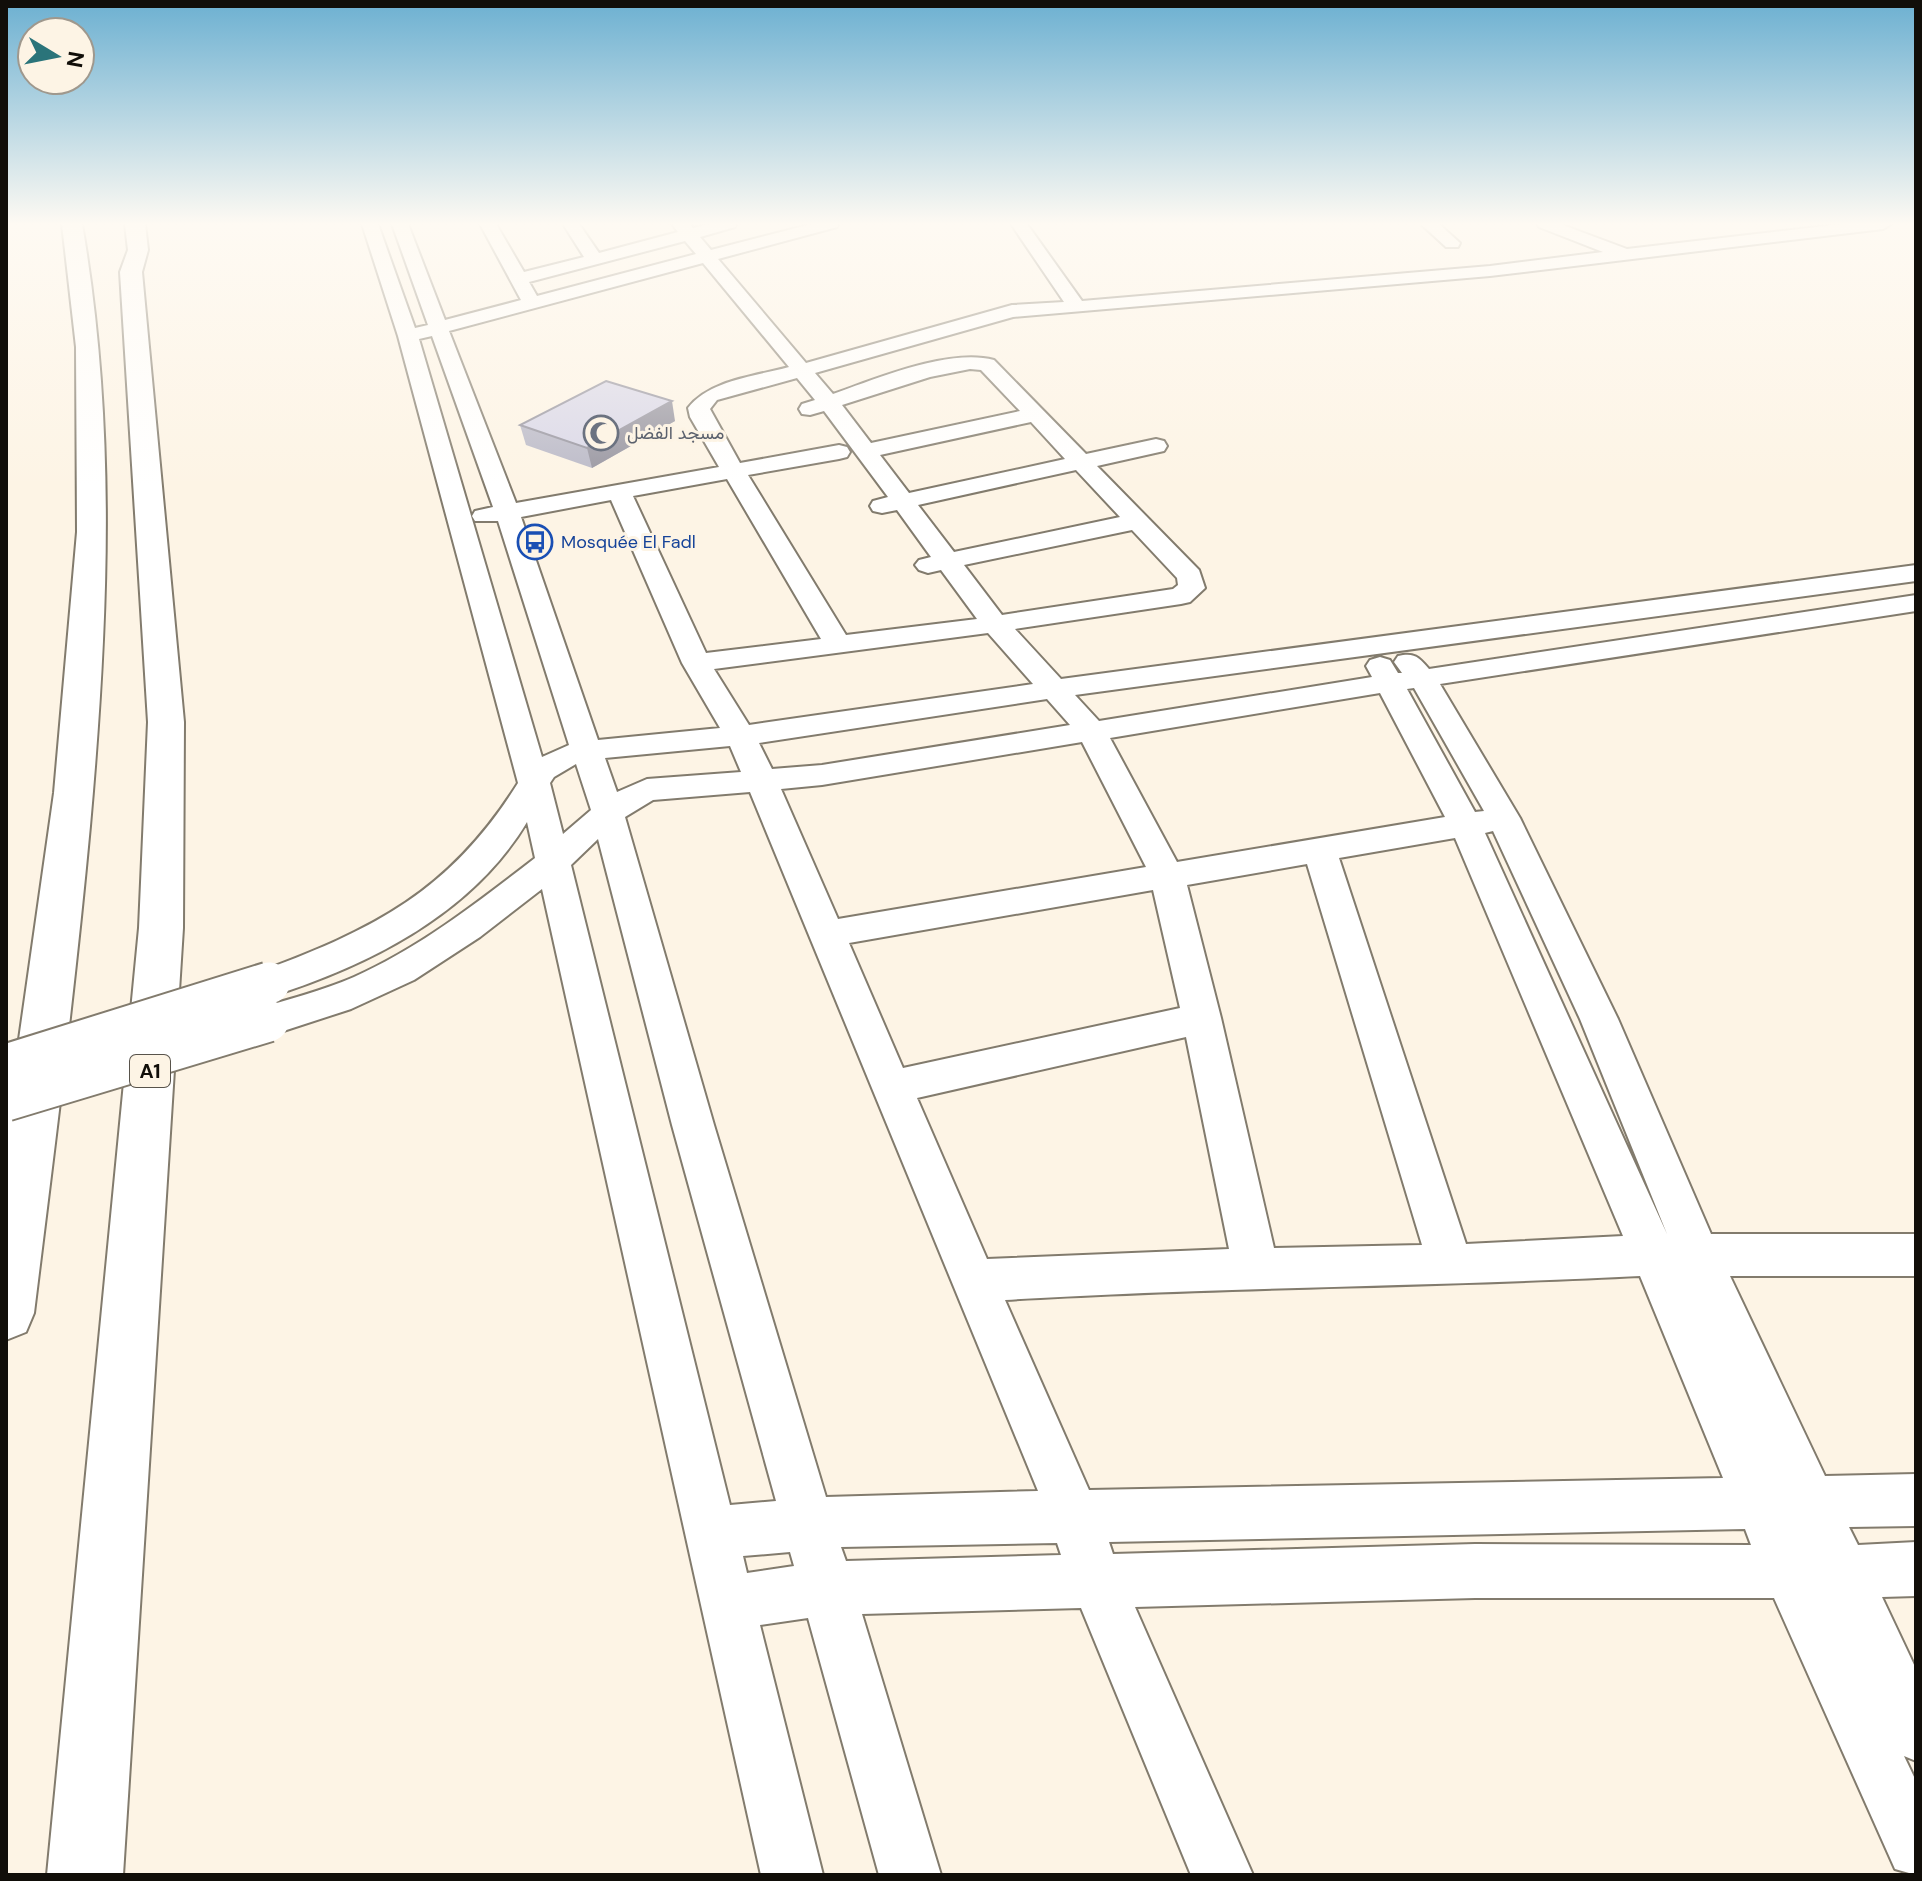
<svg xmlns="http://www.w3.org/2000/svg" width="1922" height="1881" viewBox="0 0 1922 1881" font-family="'DM Sans',Vazirmatn,sans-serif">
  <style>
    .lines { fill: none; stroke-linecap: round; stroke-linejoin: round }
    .minor-casing { stroke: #827b6d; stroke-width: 4 }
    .highway-casing { stroke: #827b6d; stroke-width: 4 }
    .minor { fill: #fff; fill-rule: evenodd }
    .highway { fill: #fff; fill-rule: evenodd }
    .minor-bridge-casing { stroke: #827b6d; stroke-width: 45; stroke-linecap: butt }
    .minor-bridge { stroke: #fff; stroke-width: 41 }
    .wall { fill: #bbbac8 }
    .shaded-wall { fill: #9997a2 }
    .building { fill: #dad8e8; stroke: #9997a2; stroke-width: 2 }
    .labels { text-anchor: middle; stroke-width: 6; stroke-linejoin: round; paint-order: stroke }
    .far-worship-label { font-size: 18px; fill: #5b616d; stroke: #fdf4e5; text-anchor: start }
    .far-transit-label { font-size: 18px; fill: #164399; stroke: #fdf4e5; text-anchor: start }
    .shield { fill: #fdf4e5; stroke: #58534b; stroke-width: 2 }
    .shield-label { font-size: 20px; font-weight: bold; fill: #110e09 }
  </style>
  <rect width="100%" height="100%" fill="#fdf4e5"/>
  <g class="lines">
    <g class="minor-casing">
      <g id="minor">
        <path d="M362 224H378L415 328 428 325 392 224H408L445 320 521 300 480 224H496L524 272 584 257 563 224H579L599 253 678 232 672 224H689L693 228 710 224H737L735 227 700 237 711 250 812 224H839L837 227 718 259 806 363 1012 305 1064 302 1011 224H1027L1082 301 1490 266 1603 252 1539 227 1537 224H1560L1627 249 1843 224H1891L1883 229 1490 276 1013 317 815 373 833 394C876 379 949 348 994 360L1086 454 1156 439 1164 441 1167 446 1164 451 1097 466 1199 570 1205 588 1190 602 1181 604 1015 629 1061 679 1916 565V581L1075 695 1099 721 1372 677 1366 666 1370 660 1380 657 1390 660 1398 673H1402L1394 662 1398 656C1414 652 1419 657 1429 669L1916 595V611L1440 684 1520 818 1618 1019 1711 1234H1916V1276H1730L1825 1476 1916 1474V1526L1849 1527 1858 1545 1916 1542V1596L1882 1597 1916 1669V1761L1904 1756 1916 1781V1875L1895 1869 1774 1598H1475L1135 1607 1253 1875H1191L1081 1608 862 1614 941 1875H879L808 1618 760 1625 823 1875H761L542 889 480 937 414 980 351 1009 268 1036 254 1032 249 1021 254 1010C288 999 322 991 354 977 421 947 478 902 535 858L527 822C472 914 368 966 269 997L256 993 250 983 256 973C373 930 450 892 518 783L398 336ZM685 241 696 254 537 296 529 282ZM703 263 789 367C756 376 709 380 688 408L690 417 719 467 516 503 449 331ZM432 336 493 507 475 511 472 516 475 521H498L569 745 542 757 419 339ZM970 369 981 370 1020 411 871 443 842 405 930 377ZM797 378 815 400 802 404 799 409 802 414 810 415 824 411 888 497 873 501 870 506 873 511 882 513 897 510 931 557 919 560 915 565 919 570 928 573 941 570 977 619 846 635 748 475 839 459 847 457 850 452 847 447 839 445 740 463 710 409 717 400ZM1031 422 1065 459 909 493 880 455ZM1076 470 1120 517 954 552 918 505ZM727 479 821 639 706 653 633 496ZM611 500 682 663 720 728 598 740 521 517ZM1132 530 1177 578 1178 585 1173 589 1002 615 964 565ZM988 633 1033 684 749 725 714 669ZM1414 688 1484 811 1475 812 1407 689ZM1380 693 1445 817 1177 862 1110 738ZM1047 699 1070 725 822 765 772 769 759 743ZM1082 742 1146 867 838 919 781 789 822 785ZM730 746 741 772 647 779 617 792 605 758ZM576 764 591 810 563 834 550 783 554 777ZM750 792 1038 1491 826 1497 714 1125 625 817 653 800ZM1493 831 1580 1019 1667 1234 1485 833ZM1455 838 1623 1236 1466 1244 1339 858ZM598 839 672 1125 776 1501 730 1505 571 865ZM1307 864 1422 1245 1274 1248 1221 1018 1187 885ZM1153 890 1180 1008 903 1068 849 943ZM1186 1037 1229 1249 987 1259 917 1098ZM1640 1276 1723 1478 1089 1490 1005 1300C1217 1287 1428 1287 1640 1276ZM1745 1529 1751 1545 1475 1544 1113 1554 1109 1542ZM1057 1543 1061 1555 846 1561 841 1547ZM790 1552 794 1566 747 1573 743 1556Z"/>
        <polygon points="1421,224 1439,224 1460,243 1458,247 1446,247"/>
      </g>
    </g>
    <g class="highway-casing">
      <g id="highway">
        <path d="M62 224H82C117 425 108 625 90 826 75 989 54 1151 34 1313L26 1332 6 1340V1131L54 793 77 532 76 347Z"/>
        <polygon points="125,224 145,224 148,250 142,272 184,722 183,928 123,1875 47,1875 139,928 148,722 120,272 128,250"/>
      </g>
    </g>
    <use href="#minor" class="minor"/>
    <use href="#highway" class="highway"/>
    <g class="minor-bridge-casing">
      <g id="minor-bridge">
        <polyline points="6,1065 269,983"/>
        <polyline points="6,1100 268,1021"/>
      </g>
    </g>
    <use href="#minor-bridge" class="minor-bridge"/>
  </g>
  <polygon class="wall" points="675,421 592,468 526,445 520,425"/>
  <polygon class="shaded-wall" points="672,401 675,421 592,468 587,448"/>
  <polygon class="building" points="606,381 672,401 587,448 520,425"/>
  <linearGradient id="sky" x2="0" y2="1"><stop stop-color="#6cb0d1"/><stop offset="0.46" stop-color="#fefaf3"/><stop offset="1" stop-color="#fefaf3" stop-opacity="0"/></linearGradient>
  <rect width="1922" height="487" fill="url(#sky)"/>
  <defs>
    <g id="mosque-ring" transform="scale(1.8)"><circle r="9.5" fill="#fdf4e5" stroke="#6b7280" stroke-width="1.5"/><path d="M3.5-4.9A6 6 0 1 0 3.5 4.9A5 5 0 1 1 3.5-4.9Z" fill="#6b7280"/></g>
    <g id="bus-ring" transform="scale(1.8)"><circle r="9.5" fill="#fdf4e5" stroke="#1a4fb4" stroke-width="1.5"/><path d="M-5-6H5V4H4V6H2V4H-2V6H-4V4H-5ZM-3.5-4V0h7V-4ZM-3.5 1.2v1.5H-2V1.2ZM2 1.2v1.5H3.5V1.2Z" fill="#1a4fb4"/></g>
  </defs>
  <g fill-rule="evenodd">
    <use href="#mosque-ring" x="601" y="433"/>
    <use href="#bus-ring" x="535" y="542"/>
  </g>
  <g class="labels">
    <g class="far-worship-label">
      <text x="627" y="439">مسجد الفضل</text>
    </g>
    <g class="far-transit-label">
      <text x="561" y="548">Mosquée El Fadl</text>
    </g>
    <rect class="shield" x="130" y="1055" width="40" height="32" rx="6"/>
    <g class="shield-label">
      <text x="150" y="1078">A1</text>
    </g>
  </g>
  <rect width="1922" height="1881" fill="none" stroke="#110e09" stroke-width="16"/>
  <g transform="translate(56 56) rotate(100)"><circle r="38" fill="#fdf4e5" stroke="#9f988d" stroke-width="2"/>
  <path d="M0-6L14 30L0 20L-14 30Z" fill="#2a747a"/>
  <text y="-12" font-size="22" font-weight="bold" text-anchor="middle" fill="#110e09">N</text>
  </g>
</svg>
